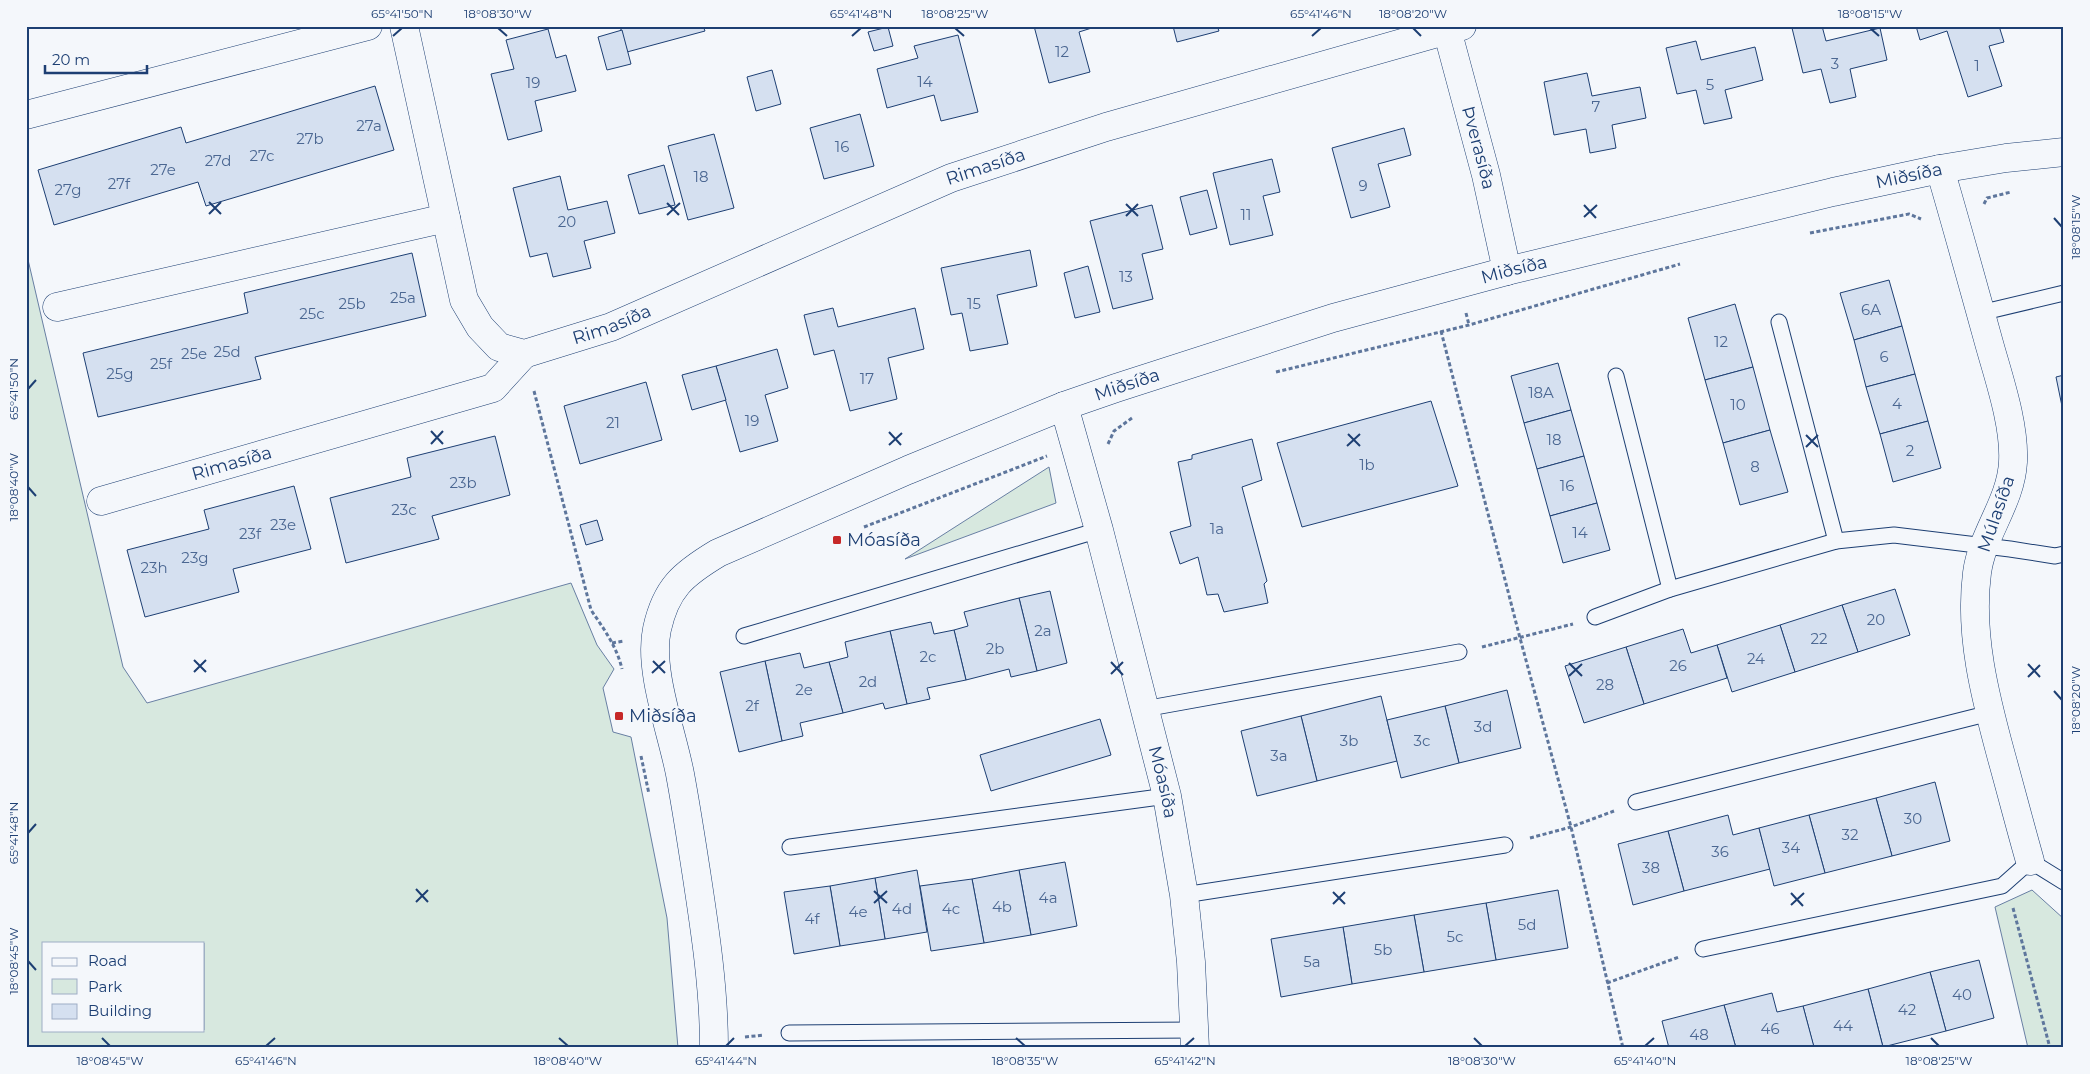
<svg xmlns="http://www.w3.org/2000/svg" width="2090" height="1074" viewBox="0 0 2090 1074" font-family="Montserrat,sans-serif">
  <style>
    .green { fill: #d7e8df; stroke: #687fa3; fill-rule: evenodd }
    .building { fill: #d5e0f0; stroke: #1d3f73 }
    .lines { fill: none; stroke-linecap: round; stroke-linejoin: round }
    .lane-casing { stroke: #1d3f73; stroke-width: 17 }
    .street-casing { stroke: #1d3f73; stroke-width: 29 }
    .path { stroke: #5e769c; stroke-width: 3; stroke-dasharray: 4 2.5; stroke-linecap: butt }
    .lane { stroke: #f4f7fb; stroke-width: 15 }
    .street { stroke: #f4f7fb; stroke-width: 28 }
    .ticks { fill: none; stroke: #1d3f73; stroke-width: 2 }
    .poi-dot { fill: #c62828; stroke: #f4f7fb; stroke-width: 2 }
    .labels { text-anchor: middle; stroke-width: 4; stroke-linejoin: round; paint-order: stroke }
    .number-label { font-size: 15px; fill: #4b6792 }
    .street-label { font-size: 18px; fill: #1d3f73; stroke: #f4f7fb }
    .poi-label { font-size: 18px; fill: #1d3f73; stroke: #f4f7fb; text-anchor: start }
    .neatline { fill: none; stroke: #1d3f73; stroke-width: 2 }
    .ticks-label { font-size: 12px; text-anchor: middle; fill: #1d3f73 }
  </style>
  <rect width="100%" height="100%" fill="#f4f7fb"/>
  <g class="green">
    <path d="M26 251 123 667 147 703 571 583 597 645 614 669 603 688 613 732 631 737 667 918 678 1048H26ZM44 943H204V1030H44Z"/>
    <polygon points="1049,467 1056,503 905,559"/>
    <polygon points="2032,890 2064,919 2064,1048 2028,1048 1995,907"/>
  </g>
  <g class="building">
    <polygon points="620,26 703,26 705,31 627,52"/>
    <polygon points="1034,26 1098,26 1079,32 1090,72 1049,83"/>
    <polygon points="1173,26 1217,26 1219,31 1177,42"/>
    <polygon points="1800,26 1822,26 1826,41 1880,28 1887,60 1850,69 1856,97 1830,103 1821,69 1803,73 1792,28"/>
    <polygon points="1916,26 1999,26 2004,42 1989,46 2002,86 1968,97 1947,31 1920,40"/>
    <polygon points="888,27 893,46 874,51 868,32"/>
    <polygon points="548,29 556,58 566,55 576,91 535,101 542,131 508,140 491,74 514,69 506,40"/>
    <polygon points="622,30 631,64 607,70 598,37"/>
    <polygon points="958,35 978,112 941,121 934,95 887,108 877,69 918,58 914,46"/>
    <polygon points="1696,41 1701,60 1755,47 1763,80 1725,90 1732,118 1704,124 1696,90 1677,94 1666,48"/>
    <polygon points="772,70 781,104 756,111 747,77"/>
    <polygon points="1587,73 1592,96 1640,87 1646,118 1612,125 1616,148 1590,153 1586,129 1554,135 1544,82"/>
    <polygon points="375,86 394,150 206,206 198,182 54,225 38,170 181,127 186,143"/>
    <polygon points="860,114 874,166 824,179 810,128"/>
    <polygon points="1404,128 1411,155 1378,164 1390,207 1351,218 1332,148"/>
    <polygon points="714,134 734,208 688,220 668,146"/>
    <polygon points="1272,159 1280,192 1263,196 1273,235 1230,245 1213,173"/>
    <polygon points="664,165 675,205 639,214 628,175"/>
    <polygon points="560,176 568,210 607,201 615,233 584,241 591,268 553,277 547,253 530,257 513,188"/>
    <polygon points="1207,190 1217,228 1190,235 1180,197"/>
    <polygon points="1152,205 1163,249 1142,254 1153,299 1113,309 1090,221"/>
    <polygon points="1030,250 1037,286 997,295 1008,344 970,351 962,313 951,315 941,268"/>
    <polygon points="412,253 426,316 255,357 261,379 98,417 83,353 248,313 244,293"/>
    <polygon points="1088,266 1100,312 1075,318 1064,273"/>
    <polygon points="1889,280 1902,326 1854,340 1840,293"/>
    <polygon points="1735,304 1753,367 1705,380 1688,318"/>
    <polygon points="833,308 838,327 915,308 924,349 888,358 897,399 850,411 834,350 814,355 804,315"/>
    <polygon points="1902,326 1915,374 1866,387 1854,340"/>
    <polygon points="777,349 788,388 765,395 778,441 740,452 716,366"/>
    <polygon points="1558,363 1571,410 1524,423 1511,376"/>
    <polygon points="716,366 726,400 692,410 682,375"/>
    <polygon points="1753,367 1770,430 1723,443 1705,380"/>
    <polygon points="1915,374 1928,421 1880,434 1866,387"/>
    <polygon points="2064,375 2064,416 2056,377"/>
    <polygon points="646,382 662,440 580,464 564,406"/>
    <polygon points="1431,401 1458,486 1302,527 1277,443"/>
    <polygon points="1571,410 1584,456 1537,469 1524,423"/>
    <polygon points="1928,421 1941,468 1893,482 1880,434"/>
    <polygon points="1770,430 1788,492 1740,505 1723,443"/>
    <polygon points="495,436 510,495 432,516 439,539 346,563 330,498 411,477 407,458"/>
    <polygon points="1252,439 1262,480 1242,487 1267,581 1264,584 1268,603 1224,612 1218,594 1207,595 1198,557 1180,564 1170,532 1191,526 1178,462 1192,459 1192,455"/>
    <polygon points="1584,456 1597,503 1550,516 1537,469"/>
    <polygon points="294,486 311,549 233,569 239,592 145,617 127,550 209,529 204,510"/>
    <polygon points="1597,503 1610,550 1563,563 1550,516"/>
    <polygon points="597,520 603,540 586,545 580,525"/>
    <polygon points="1895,589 1910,635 1858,652 1842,605"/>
    <polygon points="1050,591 1067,663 1037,671 1019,598"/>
    <polygon points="1019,598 1037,671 1011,677 1009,669 966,680 954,630 968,626 964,612"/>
    <polygon points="1842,605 1858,652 1795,672 1780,625"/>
    <polygon points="931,622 934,634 954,630 966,680 927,688 930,699 907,704 890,631"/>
    <polygon points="1780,625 1795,672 1732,692 1717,645"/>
    <polygon points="1683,629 1691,653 1717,645 1727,678 1644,704 1626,647"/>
    <polygon points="890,631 907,704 885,709 883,703 843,713 829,662 848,657 845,642"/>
    <polygon points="1626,647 1644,704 1584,723 1565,666"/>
    <polygon points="800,653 804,668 829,662 843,713 800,723 803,736 782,741 765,661"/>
    <polygon points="765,661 782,741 739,752 720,672"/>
    <polygon points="1507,690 1521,748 1459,763 1445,706"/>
    <polygon points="1381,696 1397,761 1317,781 1301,716"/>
    <polygon points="1445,706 1459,763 1401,778 1387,720"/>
    <polygon points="1301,716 1317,781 1257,796 1241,731"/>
    <polygon points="1100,719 1111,755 991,791 980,755"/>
    <polygon points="1935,782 1950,841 1892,856 1876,798"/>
    <polygon points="1876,798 1892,856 1825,873 1809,815"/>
    <polygon points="1728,815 1733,835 1759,828 1770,869 1684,891 1668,831"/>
    <polygon points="1809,815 1825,873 1774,886 1759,828"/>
    <polygon points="1668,831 1684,891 1633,905 1618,844"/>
    <polygon points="1065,862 1077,926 1031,935 1019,870"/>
    <polygon points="917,870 927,932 885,939 875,878"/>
    <polygon points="1019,870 1031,935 984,943 972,879"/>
    <polygon points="875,878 885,939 840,946 830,886"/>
    <polygon points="972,879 984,943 931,951 920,886"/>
    <polygon points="830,886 840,946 794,954 784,892"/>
    <polygon points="1558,890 1568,948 1496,960 1486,903"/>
    <polygon points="1486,903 1496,960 1424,972 1414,915"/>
    <polygon points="1414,915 1424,972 1352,984 1343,927"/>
    <polygon points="1343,927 1352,984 1281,997 1271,939"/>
    <polygon points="1979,960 1994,1018 1946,1031 1930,972"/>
    <polygon points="1930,972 1946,1031 1883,1047 1868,989"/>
    <polygon points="1868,989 1883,1047 1814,1048 1803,1006"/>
    <polygon points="1772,993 1777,1012 1803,1006 1814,1047 1736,1048 1724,1005"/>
    <polygon points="1724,1005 1736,1048 1669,1048 1662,1021"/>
  </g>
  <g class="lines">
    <g class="lane-casing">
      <g id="lane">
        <polyline points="1980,313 2064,293"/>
        <polyline points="1779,322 1836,541"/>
        <polyline points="1616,376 1670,589"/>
        <polyline points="1595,617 1670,589 1836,541 1894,535 2010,549 2055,556 2064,554"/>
        <polyline points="744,636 1099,530"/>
        <polyline points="1144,709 1459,652"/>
        <polyline points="1636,802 1990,713"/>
        <polyline points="790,847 1167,796"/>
        <polyline points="1184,895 1505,845"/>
        <polyline points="1703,949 2002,886 2030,861 2064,882"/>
        <polyline points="789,1033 1195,1030"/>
      </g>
    </g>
    <g class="street-casing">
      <g id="street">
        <path id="s1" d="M404 26 464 300 480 327 499 347 524 354 611 327 951 178 1106 127 1462 26"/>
        <path id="s2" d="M1446 26 1486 175 1507 271"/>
        <polyline points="26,115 368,26"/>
        <path d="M1940 169C1957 227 1973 285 1989 343 1999 379 2015 425 2013 462 2011 502 1982 534 1977 573 1969 634 1985 696 2001 755 2011 791 2020 826 2030 861"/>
        <polyline points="57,307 446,218"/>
        <path id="s3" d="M1064 406 1099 530 1167 796 1184 895 1191 962 1195 1048"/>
        <path id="s4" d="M101 501 493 388 524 354"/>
        <path id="s5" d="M714 1048C714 988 705 930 696 871 691 839 686 806 680 774 672 732 648 670 657 629 666 588 683 574 718 553L908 470 1064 406 1116 388 1333 318 1507 271 1833 192 1940 169 2006 158 2064 152"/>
      </g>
    </g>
    <g class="path">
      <polyline points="1984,204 1987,198 2011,192"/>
      <polyline points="1810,233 1909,214 1921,219"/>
      <polyline points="1466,313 1469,325"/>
      <polyline points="1441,331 1520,638 1571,827 1623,1048"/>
      <polyline points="1276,372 1469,325 1680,264"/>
      <path d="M534 391 591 610C604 629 617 647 622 669"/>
      <polyline points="1108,444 1114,431 1132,418"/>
      <polyline points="864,527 1047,456"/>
      <polyline points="612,643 624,641"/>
      <polyline points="1482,647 1573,624"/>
      <polyline points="641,756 649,794"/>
      <polyline points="1530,838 1571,827 1614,811"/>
      <polyline points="2013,908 2050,1048"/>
      <polyline points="1607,983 1679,957"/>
      <polyline points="745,1037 764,1035"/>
    </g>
    <use href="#lane" class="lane"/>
    <use href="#street" class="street"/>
  </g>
  <path class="ticks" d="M498 28 507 36M955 28 964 36M1413 28 1421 36M1870 28 1879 36M393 36 402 28M852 36 861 28M1312 36 1321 28M209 202 221 214M667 203 679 215M1126 204 1138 216M1584 205 1596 218M209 214 221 202M667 215 680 203M1126 216 1138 204M1584 217 1597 205M2054 218 2062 227M28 389 36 380M431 431 443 444M889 432 901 445M1348 434 1360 446M1806 435 1818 447M431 444 443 431M889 445 902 433M1347 446 1360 434M1806 447 1818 435M28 487 36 496M194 660 206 672M653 661 665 673M1111 662 1123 675M1569 663 1582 676M2028 664 2040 677M194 672 206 660M652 673 665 661M1111 674 1123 662M1569 676 1582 664M2028 677 2040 665M2054 691 2062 700M28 833 36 824M416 889 428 902M874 891 887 903M1333 892 1345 904M1791 893 1803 906M416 902 428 890M874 903 887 891M1333 904 1345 892M1791 905 1804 893M28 961 36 970M102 1038 110 1046M559 1038 568 1046M1016 1038 1025 1046M1474 1038 1482 1046M1931 1038 1939 1046M266 1046 275 1038M726 1046 734 1038M1185 1046 1194 1038M1645 1046 1654 1038"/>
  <g class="poi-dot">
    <rect x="832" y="535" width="10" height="10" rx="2.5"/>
    <rect x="614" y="711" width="10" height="10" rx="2.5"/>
  </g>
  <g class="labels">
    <g class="number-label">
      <text x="1062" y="57">12</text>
      <text x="1835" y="69">3</text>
      <text x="1977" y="71">1</text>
      <text x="925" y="87">14</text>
      <text x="533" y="88">19</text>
      <text x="1710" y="90">5</text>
      <text x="1596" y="112">7</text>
      <text x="369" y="131">27a</text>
      <text x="310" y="144">27b</text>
      <text x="842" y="152">16</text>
      <text x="262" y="161">27c</text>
      <text x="218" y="166">27d</text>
      <text x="163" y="175">27e</text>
      <text x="701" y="182">18</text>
      <text x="119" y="189">27f</text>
      <text x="1363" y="191">9</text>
      <text x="68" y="195">27g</text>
      <text x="1246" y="220">11</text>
      <text x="567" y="227">20</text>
      <text x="1126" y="282">13</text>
      <text x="403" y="303">25a</text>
      <text x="352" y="309">25b</text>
      <text x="974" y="309">15</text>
      <text x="1871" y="315">6A</text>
      <text x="312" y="319">25c</text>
      <text x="1721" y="347">12</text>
      <text x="227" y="357">25d</text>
      <text x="194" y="359">25e</text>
      <text x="1884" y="362">6</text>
      <text x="161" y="369">25f</text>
      <text x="120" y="379">25g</text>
      <text x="867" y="384">17</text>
      <text x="1541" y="398">18A</text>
      <text x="1897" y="409">4</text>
      <text x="1738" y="410">10</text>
      <text x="752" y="426">19</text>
      <text x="613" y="428">21</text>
      <text x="1554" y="445">18</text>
      <text x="1910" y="456">2</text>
      <text x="1367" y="470">1b</text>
      <text x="1755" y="472">8</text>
      <text x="463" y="488">23b</text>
      <text x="1567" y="491">16</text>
      <text x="404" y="515">23c</text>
      <text x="283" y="530">23e</text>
      <text x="1217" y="534">1a</text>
      <text x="1580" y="538">14</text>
      <text x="250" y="539">23f</text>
      <text x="195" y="563">23g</text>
      <text x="154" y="573">23h</text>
      <text x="1876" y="625">20</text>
      <text x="1043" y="636">2a</text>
      <text x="1819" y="644">22</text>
      <text x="995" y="654">2b</text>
      <text x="928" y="662">2c</text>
      <text x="1756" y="664">24</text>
      <text x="1678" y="671">26</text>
      <text x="868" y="687">2d</text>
      <text x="1605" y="690">28</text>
      <text x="804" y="695">2e</text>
      <text x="752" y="711">2f</text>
      <text x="1483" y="732">3d</text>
      <text x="1349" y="746">3b</text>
      <text x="1422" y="746">3c</text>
      <text x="1279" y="761">3a</text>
      <text x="1913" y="824">30</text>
      <text x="1850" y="840">32</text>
      <text x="1791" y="853">34</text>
      <text x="1720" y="857">36</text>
      <text x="1651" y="873">38</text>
      <text x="1048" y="903">4a</text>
      <text x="1002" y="912">4b</text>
      <text x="902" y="914">4d</text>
      <text x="951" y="914">4c</text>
      <text x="858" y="917">4e</text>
      <text x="812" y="924">4f</text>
      <text x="1527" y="930">5d</text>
      <text x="1455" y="942">5c</text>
      <text x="1383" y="955">5b</text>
      <text x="1312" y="967">5a</text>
      <text x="1962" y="1000">40</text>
      <text x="1907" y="1015">42</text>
      <text x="1843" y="1031">44</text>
      <text x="1770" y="1034">46</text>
      <text x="1699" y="1040">48</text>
    </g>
    <g class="street-label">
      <text dy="6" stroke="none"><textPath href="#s2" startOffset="126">Þverasíða</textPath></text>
      <text dy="6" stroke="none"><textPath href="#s1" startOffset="864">Rimasíða</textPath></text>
      <text dy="6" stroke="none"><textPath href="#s5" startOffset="1778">Miðsíða</textPath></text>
      <text dy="6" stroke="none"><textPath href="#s5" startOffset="1372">Miðsíða</textPath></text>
      <text dy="6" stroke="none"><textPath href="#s1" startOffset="458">Rimasíða</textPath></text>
      <text dy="6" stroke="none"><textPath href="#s5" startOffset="968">Miðsíða</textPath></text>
      <text dy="6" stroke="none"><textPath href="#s4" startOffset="136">Rimasíða</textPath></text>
      <text transform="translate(1996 514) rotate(-71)" y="6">Múlasíða</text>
      <text dy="6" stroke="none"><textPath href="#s3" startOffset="389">Móasíða</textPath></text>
    </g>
    <g class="poi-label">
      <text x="847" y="546">Móasíða</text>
      <text x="629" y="722">Miðsíða</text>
    </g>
  </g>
  <rect width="2090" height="1074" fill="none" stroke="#f4f7fb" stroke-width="55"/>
  <rect x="42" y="942" width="162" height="90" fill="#f4f7fb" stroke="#9eadc5"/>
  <rect x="52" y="958" width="25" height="8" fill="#f4f7fb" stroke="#9eadc5"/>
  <text x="88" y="966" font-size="15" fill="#1d3f73">Road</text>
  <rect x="52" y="979" width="25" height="15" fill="#d7e8df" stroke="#9eadc5"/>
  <text x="88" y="992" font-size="15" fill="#1d3f73">Park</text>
  <rect x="52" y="1004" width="25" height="15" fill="#d5e0f0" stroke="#9eadc5"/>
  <text x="88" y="1016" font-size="15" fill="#1d3f73">Building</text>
  <path d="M45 65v8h102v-8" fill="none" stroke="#1d3f73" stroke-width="2.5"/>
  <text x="52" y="65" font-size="15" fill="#1d3f73" stroke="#f4f7fb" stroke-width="4" paint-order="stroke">20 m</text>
  <rect x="28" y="28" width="2034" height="1018" class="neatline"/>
  <g class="ticks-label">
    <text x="402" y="18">65°41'50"N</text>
    <text x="498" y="18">18°08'30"W</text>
    <text x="861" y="18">65°41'48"N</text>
    <text x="955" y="18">18°08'25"W</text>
    <text x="1321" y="18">65°41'46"N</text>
    <text x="1413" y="18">18°08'20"W</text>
    <text x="1870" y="18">18°08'15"W</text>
    <text transform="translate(2076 227) rotate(-90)" y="4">18°08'15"W</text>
    <text transform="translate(14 389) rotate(-90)" y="4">65°41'50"N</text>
    <text transform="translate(14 487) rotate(-90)" y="4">18°08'40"W</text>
    <text transform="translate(2076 700) rotate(-90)" y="4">18°08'20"W</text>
    <text transform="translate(14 833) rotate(-90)" y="4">65°41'48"N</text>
    <text transform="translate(14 961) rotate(-90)" y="4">18°08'45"W</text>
    <text x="110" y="1065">18°08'45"W</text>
    <text x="266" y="1065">65°41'46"N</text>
    <text x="568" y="1065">18°08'40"W</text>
    <text x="726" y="1065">65°41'44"N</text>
    <text x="1025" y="1065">18°08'35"W</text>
    <text x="1185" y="1065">65°41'42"N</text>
    <text x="1482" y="1065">18°08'30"W</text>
    <text x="1645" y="1065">65°41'40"N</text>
    <text x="1939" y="1065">18°08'25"W</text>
  </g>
</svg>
